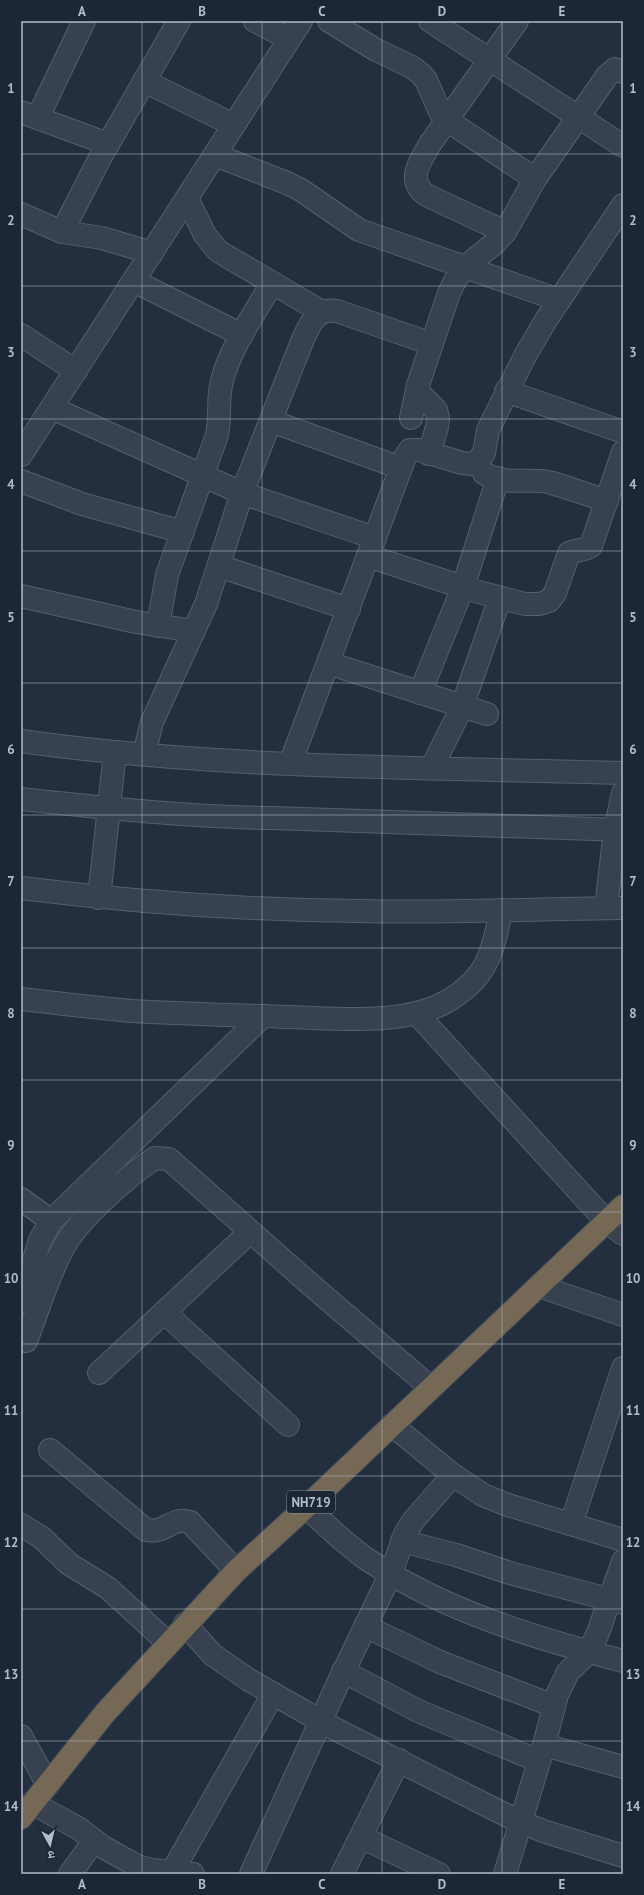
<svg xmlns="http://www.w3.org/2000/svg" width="644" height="1895" viewBox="0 0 644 1895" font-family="'PT Sans','Noto Sans Devanagari',sans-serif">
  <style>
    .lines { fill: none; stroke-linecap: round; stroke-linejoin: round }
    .minor-casing { stroke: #555f6d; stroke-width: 24 }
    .highway-casing { stroke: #424c5a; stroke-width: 24 }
    .minor { stroke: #37414f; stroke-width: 22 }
    .highway { stroke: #756854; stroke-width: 22 }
    .grid { fill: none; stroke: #b3bcca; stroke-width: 1; stroke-opacity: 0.55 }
    .labels { text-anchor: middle; stroke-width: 3.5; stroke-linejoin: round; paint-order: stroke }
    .shield { fill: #1c2634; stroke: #868f9d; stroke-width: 1 }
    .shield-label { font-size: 13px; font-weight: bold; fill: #b3bcca }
    .neatline { fill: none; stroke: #b3bcca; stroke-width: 1.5 }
    .grid-label { font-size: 13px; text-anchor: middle; font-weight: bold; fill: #b3bcca }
  </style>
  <rect width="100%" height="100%" fill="#232f3f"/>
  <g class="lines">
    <g class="minor-casing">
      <g id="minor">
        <polyline points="255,21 289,39"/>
        <polyline points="329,21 376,50 412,67 421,74 426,80 440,112 447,120 535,179"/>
        <polyline points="430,21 623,146"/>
        <polyline points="144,81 234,125"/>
        <polyline points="21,112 108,144"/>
        <polyline points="38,117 84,21"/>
        <polyline points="215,155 287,183 301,190 359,230 559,300"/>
        <polyline points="187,198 205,235 218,251 322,312"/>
        <polyline points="21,214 62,232 102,238 152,253"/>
        <polyline points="62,232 100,158 179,21"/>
        <path d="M505 232 426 195C406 179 420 162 430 144L517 21"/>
        <polyline points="134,281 242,335"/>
        <polyline points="21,335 76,371"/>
        <polyline points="506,391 623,432"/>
        <polyline points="52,408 242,493 375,538"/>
        <polyline points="411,418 418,385"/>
        <polyline points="271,421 401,468"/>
        <polyline points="429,454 437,427 438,418 436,410 420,394 418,385 449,293 456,279 466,266 495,243 505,232 535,179 607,76 615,69 623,72"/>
        <polyline points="21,455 301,21"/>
        <path d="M484 473C503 486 528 478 548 482 568 487 587 495 607 501"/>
        <polyline points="21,481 82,504 183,532"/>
        <path d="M368 556 475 591 525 604H539L549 601 555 593 569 553C577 549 584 551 591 546L623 452"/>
        <polyline points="219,566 349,609"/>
        <polyline points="21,596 136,622 194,631"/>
        <path d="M158 626 167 575 217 435C221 417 217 399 222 381 230 348 255 313 272 283"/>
        <polyline points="328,663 487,714"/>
        <polyline points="420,693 463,587 498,478"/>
        <path d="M21 741C220 769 422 767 623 773"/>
        <path d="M144 754 152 722 206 604 242 493 303 339C311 322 316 308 337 311L432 344"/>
        <polyline points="290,764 405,457 410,450 419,450 462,463 472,464 478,461 484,453 488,430 526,354 546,320 623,205"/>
        <polyline points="432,767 462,707 500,598"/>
        <path d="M21 799C105 808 188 817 273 818L623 830"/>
        <path d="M21 888C133 902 246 910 359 911 447 913 535 909 623 908"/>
        <polyline points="99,898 115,752"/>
        <polyline points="606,908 615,830 623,793"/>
        <path d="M21 999C58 1003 95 1008 132 1011 183 1014 235 1015 286 1017 334 1018 400 1026 444 1003 486 980 493 954 501 910"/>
        <polyline points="417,1014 606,1221 623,1234"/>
        <polyline points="21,1199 51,1221"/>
        <polyline points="539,1286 623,1315"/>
        <polyline points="21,1302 40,1240 51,1221 263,1016"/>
        <polyline points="164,1312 288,1425"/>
        <path d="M26 1341C38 1311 49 1272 65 1245 80 1218 129 1175 155 1158L169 1159 311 1285 430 1387"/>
        <polyline points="99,1373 250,1232"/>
        <polyline points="392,1425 453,1475 483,1495 508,1505 623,1540"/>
        <path d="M50 1450 146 1530C167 1534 171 1516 190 1522L236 1571"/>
        <path d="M306 1507C326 1525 346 1545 368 1560 445 1611 535 1638 623 1661"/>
        <polyline points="571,1524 623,1368"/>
        <polyline points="21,1525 41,1537 69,1564 108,1588 168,1643"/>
        <polyline points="402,1541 456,1555 510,1573 623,1603"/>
        <polyline points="185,1624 213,1655 249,1680 333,1728 520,1822 546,1832 623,1856"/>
        <polyline points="365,1626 440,1662 554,1706"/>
        <polyline points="343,1671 418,1711 539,1761"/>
        <polyline points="21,1736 48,1785"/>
        <polyline points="544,1745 623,1767"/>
        <polyline points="32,1803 78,1828 103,1847 137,1866 152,1870 193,1874"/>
        <polyline points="361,1837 439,1874"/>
        <polyline points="172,1872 273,1694"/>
        <polyline points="70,1874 94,1841"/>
        <polyline points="251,1874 339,1681 391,1573 405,1534 413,1521 453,1475"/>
        <polyline points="342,1874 399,1760"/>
        <polyline points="505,1874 544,1745 557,1695 568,1672 589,1652 598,1633 623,1561"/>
      </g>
    </g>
    <g class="highway-casing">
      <polyline id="highway" points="21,1818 105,1713 236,1571 306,1507 623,1206"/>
    </g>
    <use href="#minor" class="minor"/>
    <use href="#highway" class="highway"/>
  </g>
  <path class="grid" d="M142 21V1874M262 21V1874M382 21V1874M502 21V1874M21 154H623M21 286H623M21 419H623M21 551H623M21 683H623M21 815H623M21 948H623M21 1080H623M21 1212H623M21 1344H623M21 1476H623M21 1609H623M21 1741H623"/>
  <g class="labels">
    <rect class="shield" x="287" y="1491" width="48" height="22" rx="3"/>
    <g class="shield-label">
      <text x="311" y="1507">NH719</text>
    </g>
  </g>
  <rect width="644" height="1895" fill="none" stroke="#1c2634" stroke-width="44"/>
  <g transform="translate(50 1845) rotate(172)" stroke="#1c2634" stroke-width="3" paint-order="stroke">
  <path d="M0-3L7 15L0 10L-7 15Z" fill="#b3bcca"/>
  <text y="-6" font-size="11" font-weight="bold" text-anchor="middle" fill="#b3bcca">उ</text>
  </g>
  <rect x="22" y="22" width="600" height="1851" class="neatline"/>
  <g class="grid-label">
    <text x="82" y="16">A</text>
    <text x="202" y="16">B</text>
    <text x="322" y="16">C</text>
    <text x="442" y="16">D</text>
    <text x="562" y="16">E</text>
    <text x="11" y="93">1</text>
    <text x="633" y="93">1</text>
    <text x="11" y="225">2</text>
    <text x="633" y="225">2</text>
    <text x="11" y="357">3</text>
    <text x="633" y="357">3</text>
    <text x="11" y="489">4</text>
    <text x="633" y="489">4</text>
    <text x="11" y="622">5</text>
    <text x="633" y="622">5</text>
    <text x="11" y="754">6</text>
    <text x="633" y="754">6</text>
    <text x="11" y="886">7</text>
    <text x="633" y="886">7</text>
    <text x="11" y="1018">8</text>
    <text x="633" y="1018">8</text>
    <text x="11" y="1150">9</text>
    <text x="633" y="1150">9</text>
    <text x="11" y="1283">10</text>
    <text x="633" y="1283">10</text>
    <text x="11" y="1415">11</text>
    <text x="633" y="1415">11</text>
    <text x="11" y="1547">12</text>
    <text x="633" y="1547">12</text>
    <text x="11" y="1679">13</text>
    <text x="633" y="1679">13</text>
    <text x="11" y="1811">14</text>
    <text x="633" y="1811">14</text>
    <text x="82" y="1889">A</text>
    <text x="202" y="1889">B</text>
    <text x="322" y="1889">C</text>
    <text x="442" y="1889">D</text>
    <text x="562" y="1889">E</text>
  </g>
</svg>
